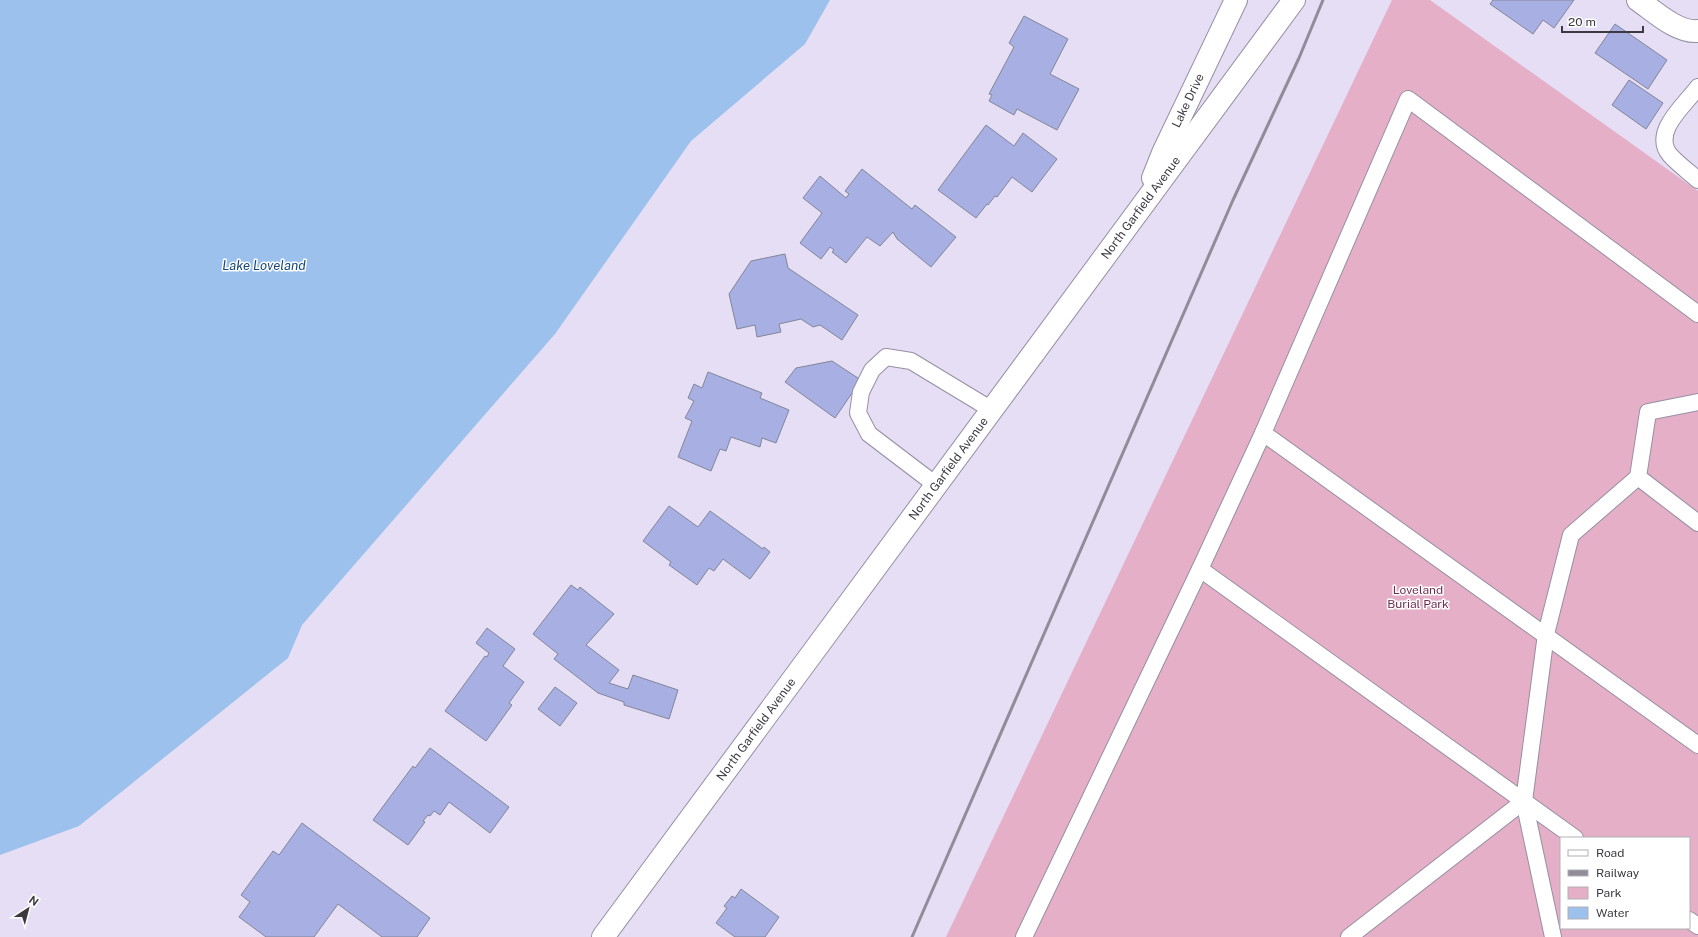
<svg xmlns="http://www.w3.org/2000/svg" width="1698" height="937" viewBox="0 0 1698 937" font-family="'Public Sans',sans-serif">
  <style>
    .green { fill: #e5afc8; fill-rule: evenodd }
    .water { fill: #9cc1ec }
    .building { fill: #a8b0e3; stroke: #818598 }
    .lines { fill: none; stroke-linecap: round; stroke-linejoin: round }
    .service-casing { stroke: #968fa3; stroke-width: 18 }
    .minor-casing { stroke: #968fa3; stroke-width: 24 }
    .service { stroke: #fff; stroke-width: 16 }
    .minor { stroke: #fff; stroke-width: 22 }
    .rail { stroke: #918b9a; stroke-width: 3 }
    .labels { text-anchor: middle; stroke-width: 3; stroke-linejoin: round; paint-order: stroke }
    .street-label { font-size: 12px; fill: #3c3941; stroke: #fff }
    .park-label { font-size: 12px; fill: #6f2d50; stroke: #fff }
    .water-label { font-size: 13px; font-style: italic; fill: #14467b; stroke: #fff }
  </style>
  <rect width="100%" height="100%" fill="#e6def4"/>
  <path class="green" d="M1392 0H1430L1698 191V937H946ZM1561 838H1689V928H1561Z"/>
  <polygon class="water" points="0,0 830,0 805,44 691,141 555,334 302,625 288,658 79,826 0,855"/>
  <g class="building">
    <polygon points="1493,0 1574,0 1554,28 1543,20 1533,34 1490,4"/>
    <polygon points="1024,16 1068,39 1050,74 1079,89 1057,130 1017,109 1014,115 989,101 992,95 989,94 1014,47 1009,43"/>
    <polygon points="1615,24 1667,60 1648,89 1595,53"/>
    <polygon points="1629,80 1663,103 1646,129 1612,105"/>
    <polygon points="986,125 1014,146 1023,133 1057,159 1032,192 1012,177 997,197 995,196 988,205 987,204 976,218 938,190"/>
    <polygon points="862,169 912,209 915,205 956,237 931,267 897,239 893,232 880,246 867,237 846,263 832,252 834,250 830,247 821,259 800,243 822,213 803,198 820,176 846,198 849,194 845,191"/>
    <polygon points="785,254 788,268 858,315 842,340 820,325 813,327 801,319 779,324 781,332 757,337 755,325 737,329 729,294 751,261"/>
    <polygon points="832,361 861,380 835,418 785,382 796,368"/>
    <polygon points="708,372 762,393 760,398 789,410 776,443 762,438 760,447 731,437 726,451 720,449 711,471 678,457 692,421 685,418 694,401 688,398 694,384 702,388"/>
    <polygon points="669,506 698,527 710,511 763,549 764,547 770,552 750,579 723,559 714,571 709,568 697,585 669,565 671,562 643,541"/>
    <polygon points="571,585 578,590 580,587 614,614 586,645 619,670 609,683 628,689 633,675 678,690 669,719 624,705 624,702 598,693 554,659 558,654 533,634"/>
    <polygon points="487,628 515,649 503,666 524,682 509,703 512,705 486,741 445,711 485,656 487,657 489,653 476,643"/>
    <polygon points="555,687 577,703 560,726 538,709"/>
    <polygon points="430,748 509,807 490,833 449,802 440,815 434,811 430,816 428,815 423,821 425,822 408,845 373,820 413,766 415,768"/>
    <polygon points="302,823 430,918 417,937 382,937 338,904 314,937 266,937 239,917 250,902 241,895 273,851 279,855"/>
    <polygon points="741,889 779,917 765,937 735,937 716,923 727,908 724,906 732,896 735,898"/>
  </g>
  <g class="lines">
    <g class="service-casing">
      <g id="service">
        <path d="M1698 87C1685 105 1651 132 1670 155 1678 164 1689 172 1698 180"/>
        <polyline points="1263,433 1698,745"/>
        <polyline points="1638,477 1698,523"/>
        <polyline points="936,485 869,434 858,413 861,392 872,370 886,357 911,361 992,410"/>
        <polyline points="1200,569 1575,838"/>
        <polyline points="1689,920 1698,926"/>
        <polyline points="1024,937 1200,569 1263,433 1408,99 1698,314"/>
        <polyline points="1349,937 1524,801"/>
        <polyline points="1553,937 1524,801 1546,634 1571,535 1638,477 1648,412 1698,402"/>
      </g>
    </g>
    <g class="minor-casing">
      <g id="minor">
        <path d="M1638 0C1654 11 1677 33 1698 31"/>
        <path id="s1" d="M1153 178 1163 153 1236 0"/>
        <path id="s2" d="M603 937 1294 0"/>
      </g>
    </g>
    <use href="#service" class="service"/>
    <use href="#minor" class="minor"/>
    <polyline class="rail" points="912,937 1233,200 1299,58 1323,0"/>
  </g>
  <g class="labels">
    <g class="street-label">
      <text dy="4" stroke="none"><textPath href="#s1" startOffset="85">Lake Drive</textPath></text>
      <text dy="4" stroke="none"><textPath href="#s2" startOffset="906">North Garfield Avenue</textPath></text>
      <text dy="4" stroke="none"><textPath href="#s2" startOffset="582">North Garfield Avenue</textPath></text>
      <text dy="4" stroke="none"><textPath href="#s2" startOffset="258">North Garfield Avenue</textPath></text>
    </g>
    <g class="park-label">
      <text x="1418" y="594">Loveland<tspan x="1418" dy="14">Burial Park</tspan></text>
    </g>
    <g class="water-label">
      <text x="264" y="270">Lake Loveland</text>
    </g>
  </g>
  <rect x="1560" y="837" width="130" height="92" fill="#ffffff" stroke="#b1b0b3"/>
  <rect x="1568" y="850" width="20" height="6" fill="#ffffff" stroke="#b1b0b3"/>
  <text x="1596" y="857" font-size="12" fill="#3c3941">Road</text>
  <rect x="1568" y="870" width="20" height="6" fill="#918b9a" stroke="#b1b0b3"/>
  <text x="1596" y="877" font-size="12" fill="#3c3941">Railway</text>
  <rect x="1568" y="887" width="20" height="12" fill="#e5afc8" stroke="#b1b0b3"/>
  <text x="1596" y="897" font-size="12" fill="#3c3941">Park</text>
  <rect x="1568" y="907" width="20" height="12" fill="#9cc1ec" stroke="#b1b0b3"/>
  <text x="1596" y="917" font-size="12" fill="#3c3941">Water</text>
  <g transform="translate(28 909) rotate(36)" stroke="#ffffff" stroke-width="3" paint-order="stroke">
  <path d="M0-3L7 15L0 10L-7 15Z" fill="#3c3941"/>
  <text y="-6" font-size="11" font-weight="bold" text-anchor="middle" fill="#3c3941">N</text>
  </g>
  <path d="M1562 26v6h81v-6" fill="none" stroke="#3c3941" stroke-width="2"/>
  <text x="1568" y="26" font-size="12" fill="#3c3941" stroke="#ffffff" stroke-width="3" paint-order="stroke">20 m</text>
</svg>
